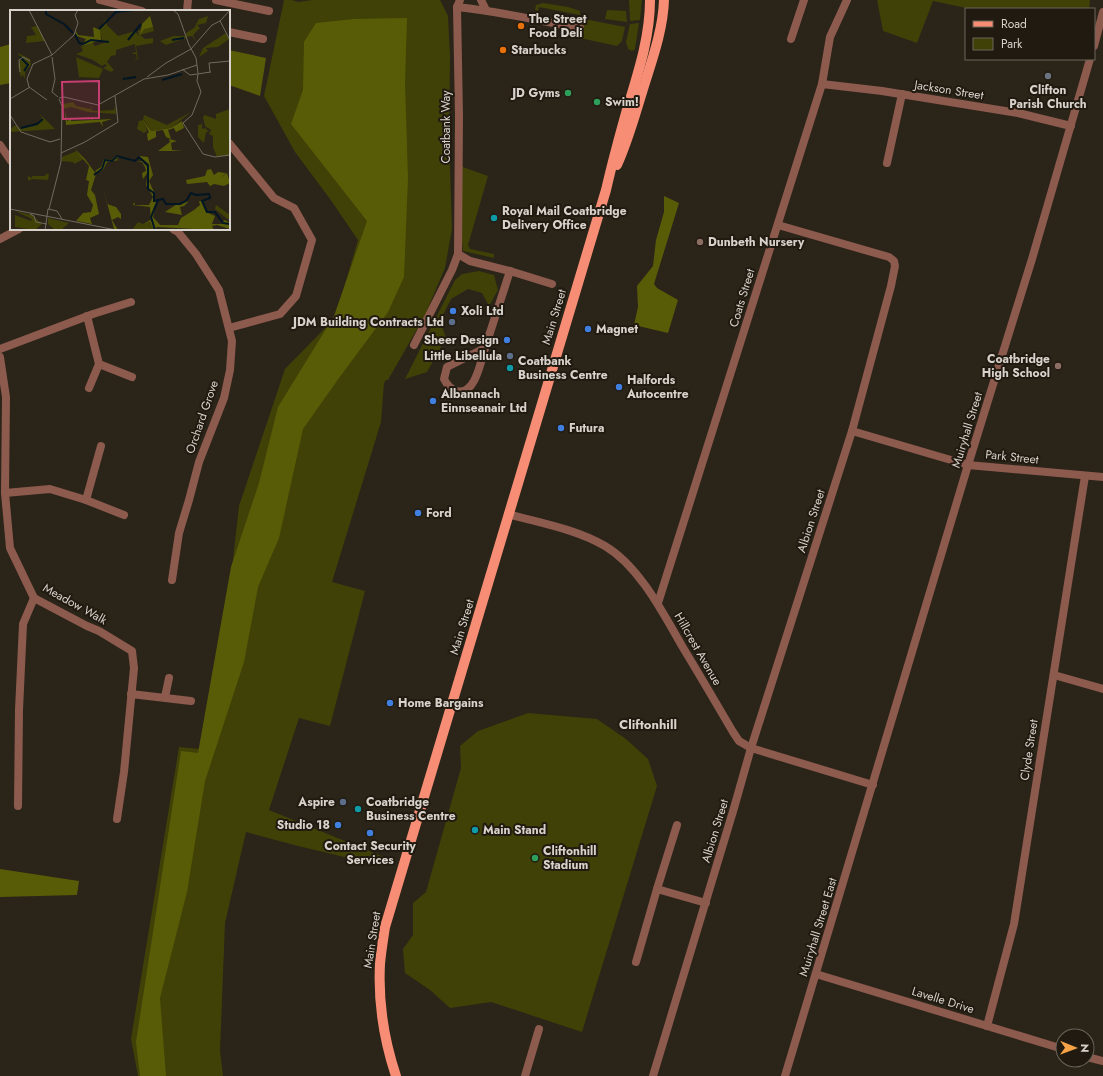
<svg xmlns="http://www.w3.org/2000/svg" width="1103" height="1076" viewBox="0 0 1103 1076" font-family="Jost,sans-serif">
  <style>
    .green { fill: #3f4107 }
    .forest { fill: #595c07 }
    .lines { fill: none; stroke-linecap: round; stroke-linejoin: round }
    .minor { stroke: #8d5a4e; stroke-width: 8 }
    .primary { stroke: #f68d74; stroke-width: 10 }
    .food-dot { fill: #e8710a; stroke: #211a10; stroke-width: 1.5 }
    .worship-dot { fill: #6b7280; stroke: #211a10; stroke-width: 1.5 }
    .leisure-dot { fill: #2e9e5b; stroke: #211a10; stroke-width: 1.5 }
    .culture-dot { fill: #0f9aa8; stroke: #211a10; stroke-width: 1.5 }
    .education-dot { fill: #8d6e63; stroke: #211a10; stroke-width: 1.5 }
    .shop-dot { fill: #3f7fe0; stroke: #211a10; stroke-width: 1.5 }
    .service-dot { fill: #5c6f8a; stroke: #211a10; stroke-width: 1.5 }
    .labels { text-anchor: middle; stroke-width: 4; stroke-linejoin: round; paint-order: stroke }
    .poi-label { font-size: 12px; font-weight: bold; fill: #d7d2cb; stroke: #211a10; text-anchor: start }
    .street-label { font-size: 12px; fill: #d7d2cb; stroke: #211a10 }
    .neighbourhood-label { font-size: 13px; font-weight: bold; fill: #d7d2cb; stroke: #211a10 }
    .inset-river { fill: none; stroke: #021523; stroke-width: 2 }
    .inset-road { fill: none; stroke: #706a60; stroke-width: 1 }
    .view { fill: #c63d71; fill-opacity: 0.15; stroke: #c63d71; stroke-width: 2 }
    .inset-edge { fill: none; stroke: #d7d2cb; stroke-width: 2 }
  </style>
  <rect width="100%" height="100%" fill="#2b2419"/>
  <g class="green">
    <polygon points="284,0 292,0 298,2 312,0 440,0 448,16 450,57 449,140 452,229 445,268 425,315 388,380 386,380 384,383 381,422 332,582 365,591 330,726 299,718 269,810 384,857 382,866 298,846 246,832 225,923 220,1051 223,1076 138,1076 131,1039 179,747 200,749 223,648 239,506 285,369 335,318 358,240 330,199 295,152 264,96"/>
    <polygon points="629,0 642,0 640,20 630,21"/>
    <polygon points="877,0 1090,0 1089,9 971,9 933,1 917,43 883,31"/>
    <polygon points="543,3 568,7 580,11 580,15 539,7 538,11 535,10 536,5"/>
    <polygon points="607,10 626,11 627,22 605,19"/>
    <polygon points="584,19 625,27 622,41 617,46 580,38"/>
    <polygon points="639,23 635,49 632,51 628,49 626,42 630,24"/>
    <polygon points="460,166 488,176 468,245 470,249 494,254 494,258 463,251 460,222"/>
    <polygon points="479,271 494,275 498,290 489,306 482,293 468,289 451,299 440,321 446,338 427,372 405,379 455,280 462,274"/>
    <polygon points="528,713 597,719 626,739 648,759 657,786 582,1032 491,1002 450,1008 430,990 405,973 403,949 413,935 413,903 426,892 461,768 460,746 478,731"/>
  </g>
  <g class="forest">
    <polygon points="407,18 405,83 408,178 404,277 388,312 339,378 303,429 279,538 258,587 244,662 205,781 187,892 160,998 166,1076 140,1076 136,1042 181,751 198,753 231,567 259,483 278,407 334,316 367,221 291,124 303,90 304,42 316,23 354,19"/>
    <polygon points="11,44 11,83 0,85 0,47"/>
    <polygon points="229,50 266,58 260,96 229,85"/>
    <polygon points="664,196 679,203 654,284 657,288 678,300 668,333 634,325 638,307 637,286 653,266 656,240 664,212"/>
    <polygon points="0,869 79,881 77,895 0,897"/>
  </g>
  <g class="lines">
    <g class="minor">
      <polyline points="100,0 142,11"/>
      <polyline points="216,0 269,11"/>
      <polyline points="460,0 457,7 459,116 458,254 470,261 510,271 485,348"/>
      <polyline points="481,0 486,10"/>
      <path d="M457 7C499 11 539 21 580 28"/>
      <polyline points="187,11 188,0"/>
      <polyline points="229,32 263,39"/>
      <polyline points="791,39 804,0"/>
      <polyline points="1094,46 1103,12"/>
      <polyline points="822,84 882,91 1018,113 1071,126"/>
      <polyline points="0,145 11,161"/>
      <polyline points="887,163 902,94"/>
      <polyline points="0,239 19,229"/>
      <polyline points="510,271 552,284"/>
      <polyline points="87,316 99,364 132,377"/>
      <polyline points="229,328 280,314 296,296 312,240 294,208 274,198 229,143"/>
      <polyline points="414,345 452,270 458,254"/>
      <path d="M485 348C481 361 475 396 457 391 450 389 447 385 444 379L447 367Z"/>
      <polyline points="0,349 93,314 131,302"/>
      <polyline points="0,357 6,397 5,493 10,548 34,598 87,626 99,631 132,651 134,668 124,772 117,819"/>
      <polyline points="89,388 99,364"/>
      <polyline points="852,431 968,465 1103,477"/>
      <polyline points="5,493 50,489 86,500 124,515"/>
      <polyline points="86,500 101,446"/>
      <path d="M508 514C540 523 576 529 605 546 639 566 663 613 682 646 699 674 716 703 733 732L739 741 751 748 873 785"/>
      <polyline points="172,580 179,533 189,500 199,462 224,398 230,370 232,341 219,290 196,254 178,232 173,229"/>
      <polyline points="658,603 822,84 830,37 847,0"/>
      <polyline points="1054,675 1103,689"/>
      <polyline points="131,694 191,701"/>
      <polyline points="165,697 169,678"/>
      <polyline points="18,806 19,710 23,624 34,598"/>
      <polyline points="677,825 657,889 706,903"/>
      <polyline points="636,962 657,889"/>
      <polyline points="816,974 1063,1049"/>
      <polyline points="987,1026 1014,924 1085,476"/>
      <polyline points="1087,1057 1103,1061"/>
      <polyline points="525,1076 539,1029"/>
      <polyline points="653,1076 734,808 751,748 852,431 891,286 895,266 894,261 889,257 778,225"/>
      <polyline points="785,1076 968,465 1032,259 1090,59"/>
    </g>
    <g class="primary">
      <path d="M617 165C628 141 635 115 643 89 652 60 663 30 664 0"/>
      <path d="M396 1076C384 1040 378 1002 380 964 381 952 383 940 385 927L606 190C612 164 619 138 626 113 637 76 650 39 650 0"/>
    </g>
  </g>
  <g class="food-dot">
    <circle cx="521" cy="26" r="4"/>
    <circle cx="503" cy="50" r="4"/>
  </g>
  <circle class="worship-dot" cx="1048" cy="76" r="4"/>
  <g class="leisure-dot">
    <circle cx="568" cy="93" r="4"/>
    <circle cx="597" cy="102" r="4"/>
    <circle cx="535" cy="858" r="4"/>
  </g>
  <g class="culture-dot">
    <circle cx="494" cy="218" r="4"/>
    <circle cx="510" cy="368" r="4"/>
    <circle cx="358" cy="809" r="4"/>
    <circle cx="475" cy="830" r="4"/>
  </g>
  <g class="education-dot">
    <circle cx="700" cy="242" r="4"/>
    <circle cx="1058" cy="366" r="4"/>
  </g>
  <g class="shop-dot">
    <circle cx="453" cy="311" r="4"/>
    <circle cx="588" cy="329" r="4"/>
    <circle cx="507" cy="340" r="4"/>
    <circle cx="619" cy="387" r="4"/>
    <circle cx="433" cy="401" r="4"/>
    <circle cx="561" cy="428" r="4"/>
    <circle cx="418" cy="513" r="4"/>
    <circle cx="390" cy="703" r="4"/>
    <circle cx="338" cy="825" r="4"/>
    <circle cx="370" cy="833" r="4"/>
  </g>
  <g class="service-dot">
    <circle cx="452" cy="322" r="4"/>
    <circle cx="510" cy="356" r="4"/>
    <circle cx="343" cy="802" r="4"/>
  </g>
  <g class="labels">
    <g class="poi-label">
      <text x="529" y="23">The Street<tspan x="529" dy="14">Food Deli</tspan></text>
      <text x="511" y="54">Starbucks</text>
      <text x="1048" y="94" text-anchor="middle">Clifton<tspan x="1048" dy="14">Parish Church</tspan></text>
      <text x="560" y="97" text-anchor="end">JD Gyms</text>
      <text x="605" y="106">Swim!</text>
      <text x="502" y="215">Royal Mail Coatbridge<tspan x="502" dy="14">Delivery Office</tspan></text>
      <text x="708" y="246">Dunbeth Nursery</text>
      <text x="461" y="315">Xoli Ltd</text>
      <text x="444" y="326" text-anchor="end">JDM Building Contracts Ltd</text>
      <text x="596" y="333">Magnet</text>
      <text x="499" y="344" text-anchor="end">Sheer Design</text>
      <text x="502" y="360" text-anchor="end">Little Libellula</text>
      <text x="1050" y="363" text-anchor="end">Coatbridge<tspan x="1050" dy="14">High School</tspan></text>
      <text x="518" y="365">Coatbank<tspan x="518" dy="14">Business Centre</tspan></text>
      <text x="627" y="384">Halfords<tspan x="627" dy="14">Autocentre</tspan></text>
      <text x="441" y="398">Albannach<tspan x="441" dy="14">Einnseanair Ltd</tspan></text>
      <text x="569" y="432">Futura</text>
      <text x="426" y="517">Ford</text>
      <text x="398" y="707">Home Bargains</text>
      <text x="335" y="806" text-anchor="end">Aspire</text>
      <text x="366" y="806">Coatbridge<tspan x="366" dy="14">Business Centre</tspan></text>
      <text x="330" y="829" text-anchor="end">Studio 18</text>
      <text x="483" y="834">Main Stand</text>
      <text x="370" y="850" text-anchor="middle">Contact Security<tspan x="370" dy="14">Services</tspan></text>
      <text x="543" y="855">Cliftonhill<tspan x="543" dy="14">Stadium</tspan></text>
    </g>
    <g class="street-label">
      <text transform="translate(949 90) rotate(9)" y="4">Jackson Street</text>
      <text transform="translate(446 127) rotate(-90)" y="4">Coatbank Way</text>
      <text transform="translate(742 298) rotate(-73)" y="4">Coats Street</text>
      <text transform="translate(554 317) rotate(-73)" y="4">Main Street</text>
      <text transform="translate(202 417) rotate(-71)" y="4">Orchard Grove</text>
      <text transform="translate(967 430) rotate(-73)" y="4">Muiryhall Street</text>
      <text transform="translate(1012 457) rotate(6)" y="4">Park Street</text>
      <text transform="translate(811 521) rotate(-72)" y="4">Albion Street</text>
      <text transform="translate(75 604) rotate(29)" y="4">Meadow Walk</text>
      <text transform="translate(462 627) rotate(-73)" y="4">Main Street</text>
      <text transform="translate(698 649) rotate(60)" y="4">Hillcrest Avenue</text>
      <text transform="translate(1029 750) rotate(-81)" y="4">Clyde Street</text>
      <text transform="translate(715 831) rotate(-73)" y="4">Albion Street</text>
      <text transform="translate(818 927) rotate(-73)" y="4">Muiryhall Street East</text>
      <text transform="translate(372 940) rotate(-81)" y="4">Main Street</text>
      <text transform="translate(943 1000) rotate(17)" y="4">Lavelle Drive</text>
    </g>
    <g class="neighbourhood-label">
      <text x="648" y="729">Cliftonhill</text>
    </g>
  </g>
  <g transform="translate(10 10)">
    <rect width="220" height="220" fill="#2b2419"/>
    <path d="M198 6 196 13 187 15 190 18 183 25 186 32 182 26 176 27V23L184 18 189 9ZM96 9 97 15 108 26 125 21 129 26 128 21 135 18 143 17 144 21 130 25 135 29 143 28V33L126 36 128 49 124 50 127 48 126 44H121L126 42 125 34 106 40V45L101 46 97 52 104 60 101 62 93 58 97 56 95 54 92 56 83 50 66 44 73 41 71 37 82 32 85 36 96 32H89L92 30 89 19ZM28 16 35 31 16 33 17 26 26 25 21 17ZM216 23 219 29 208 37 196 38 198 41 189 47 193 38ZM163 26H175L176 28 156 35 150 31ZM8 43 20 49 21 55 15 62V69L13 65 11 67 8 56 10 47ZM66 47 93 59 89 68 69 67ZM63 92 66 96 80 99 82 95 81 100 84 101 104 100 105 95 106 104 78 102 61 97 53 99V94ZM220 99V145L207 147 203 137V126L199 124 201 120 195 116 193 107 195 105 206 109V104ZM181 102 161 118 141 121 134 110 137 121 134 123 127 119 129 111 133 110 134 105 157 115ZM29 103 45 119 1 122 0 119 6 115 10 119 29 113 32 107ZM192 114V119L195 118 199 122H196L194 133 188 127V115ZM67 141 74 149 64 154 63 152 51 151 52 147ZM36 164H39L38 170 22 169 18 171V166L22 168V166H35ZM206 195 220 205V211L205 199ZM141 198V210L138 212 143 215 144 220H122L128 212 133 214 140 210ZM5 201 22 205 32 214 25 220 5 217V205L21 211 22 209ZM38 208 59 213 51 220H45L38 214Z" fill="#3f4107"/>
    <path d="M140 6 143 17 134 19 130 25 132 14ZM83 17 90 20 91 30 72 36 76 29 67 26 68 32 65 25 66 21 68 25 84 27ZM55 100 57 111 61 109V111L82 110 83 106V110L102 109 92 112 93 117 90 112 56 115ZM133 110 141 121 161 118 172 111 174 118 166 122 164 118 158 120 161 129 156 127 153 120 146 121V127L138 131 137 124 139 122ZM159 129 167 131 161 133 162 140 173 141H148L160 132ZM64 138 75 149 86 164 81 180 85 185 89 204 80 208 82 214 66 211 73 203 81 202 83 195 77 185 79 171 76 170 79 156ZM107 145 110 147 105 149 109 150 97 152 93 160 87 163 85 161 91 157 94 149 101 150ZM130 146 138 147 143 165 139 171 145 184 144 190H147L143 207 150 215H168L171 208 184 200 190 195 189 191H192L196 202 205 206 202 214H212L210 208 212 212 215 210 220 213V219L207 215 202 216 204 220 147 217 144 220 140 212 134 214 141 210 140 197 123 195 124 192 125 195H139L143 187 136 175 138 162 133 169 132 163 136 161 135 157 132 152H127L132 151 137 157 136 152 128 147ZM201 159 204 165 208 162 216 163 210 168 217 163 220 173 214 176 204 174 200 176 197 172 177 174 176 170 195 166 197 160ZM93 178 97 194 106 197 111 204V209L108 207 102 210 108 220 104 219ZM176 190 178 192 174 196 170 197 172 205 155 202 167 194 157 193H166L170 195Z" fill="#595c07"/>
    <path class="inset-river" d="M36 0V4L54 14 63 23M89 19 106 2 125 0M65 24 69 33 73 34 81 30 99 32M118 30 131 14M162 30 174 28M10 47 18 55 14 61M113 69 126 67M152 70 172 64M11 118 27 114 33 109M84 165 92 159 95 150 102 151 107 146 125 151 129 147 138 155V179L144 183V191L153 189 156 194H170L176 191 181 183 186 185 199 184 200 188 192 191 197 202H205L213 213 220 214M145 220 141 207 148 190"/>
    <path class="inset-road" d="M163 0 168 4 179 35 186 48 188 63M210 11 220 30M42 45 64 25 68 13 65 5 68 0M42 47 45 69 42 82 48 87M172 59 180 65 201 62M10 62 9 50 13 47 20 51M200 62 199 53 220 51M188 64 187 71 191 82 182 105 173 113 193 144 205 147 220 145M137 67 156 53 181 39 202 15 210 11 220 0M19 77 17 69 23 54 42 45 19 0M19 77 37 90M49 88 54 87 88 95 134 69 158 65 187 55M0 89 20 77M0 105 11 122 40 132 50 129M51 143 75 132 108 112 105 86M0 199 106 220M39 199 51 152 52 96 49 89M20 204 24 206 26 212 37 214M35 220 38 199 47 201 52 209"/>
    <path class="view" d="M89 71V108L53 109 52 72Z"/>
    <rect width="220" height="220" class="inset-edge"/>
  </g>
  <rect x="965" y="8" width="130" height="52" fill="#211a10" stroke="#6a645b"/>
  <rect x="973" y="21" width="20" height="6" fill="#f68d74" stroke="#6a645b"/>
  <text x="1001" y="28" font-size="12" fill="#d7d2cb">Road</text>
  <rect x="973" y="38" width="20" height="12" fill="#3f4107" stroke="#6a645b"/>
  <text x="1001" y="48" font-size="12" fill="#d7d2cb">Park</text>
  <g transform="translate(1075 1048) rotate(91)"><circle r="19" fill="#211a10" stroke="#6a645b"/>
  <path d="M0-3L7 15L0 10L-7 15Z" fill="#f6a247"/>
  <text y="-6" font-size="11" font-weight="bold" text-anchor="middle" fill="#d7d2cb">N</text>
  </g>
</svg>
